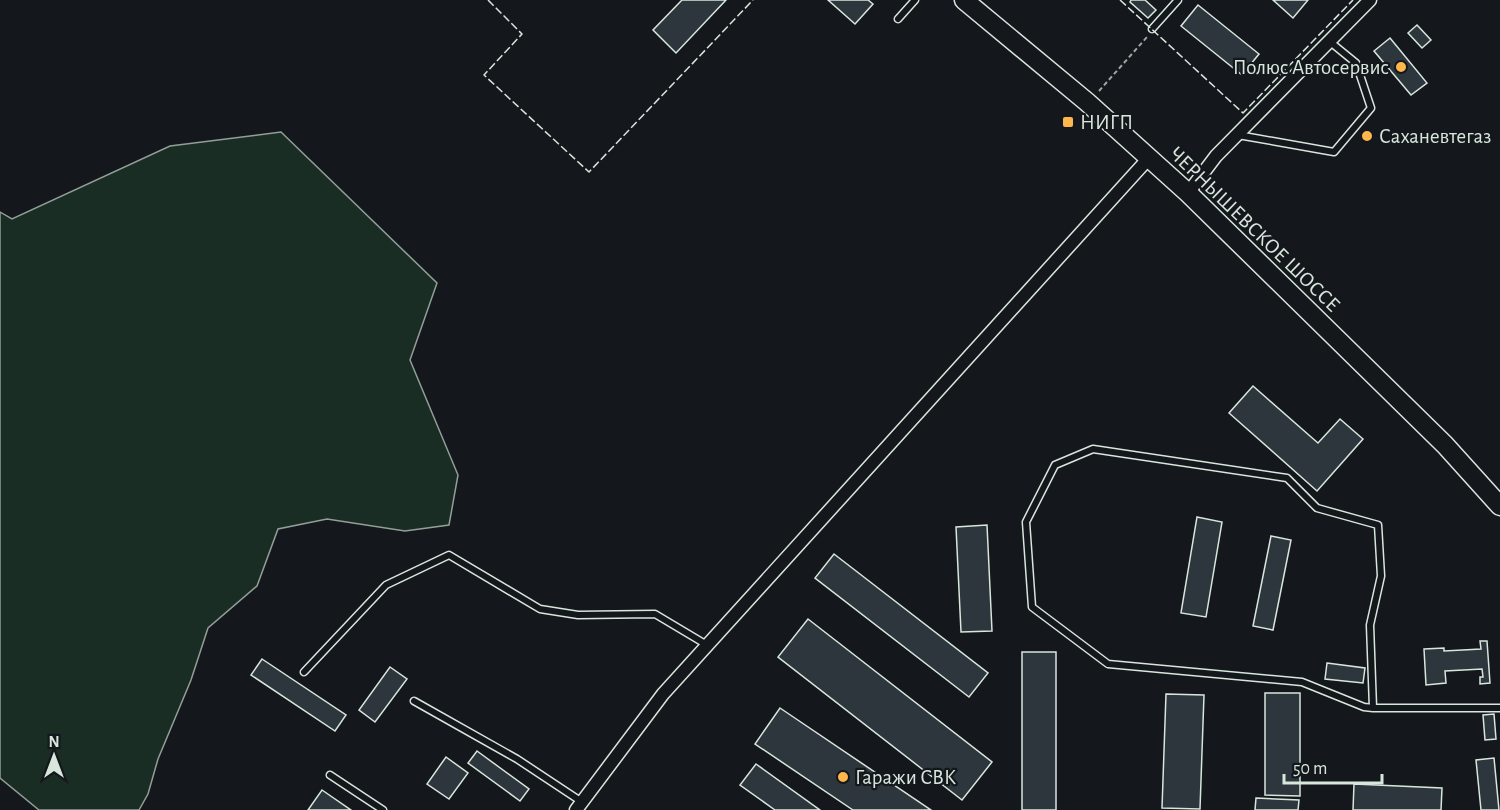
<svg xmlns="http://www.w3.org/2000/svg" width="1500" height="810" viewBox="0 0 1500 810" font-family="'Alegreya Sans',sans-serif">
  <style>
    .green { fill: #1a2d24; stroke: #939e99; stroke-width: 1.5 }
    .building { fill: #2c363c; stroke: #d8e6dc; stroke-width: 1.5 }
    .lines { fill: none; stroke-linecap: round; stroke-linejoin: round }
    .service-casing { stroke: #d8e6dc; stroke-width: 9 }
    .minor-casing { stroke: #d8e6dc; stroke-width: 15 }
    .primary-casing { stroke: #d8e6dc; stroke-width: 21 }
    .path { stroke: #9da8a2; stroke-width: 2; stroke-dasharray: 4.5 3; stroke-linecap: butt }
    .service { stroke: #14181c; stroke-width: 6 }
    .minor { stroke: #14181c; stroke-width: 12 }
    .primary { stroke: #14181c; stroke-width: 18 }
    .fence { stroke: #d8e6dc; stroke-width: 1.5; stroke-dasharray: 8 3; stroke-linecap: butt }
    .poi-dot { fill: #ffb74d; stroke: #14181c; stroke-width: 2 }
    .labels { text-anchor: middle; stroke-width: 4.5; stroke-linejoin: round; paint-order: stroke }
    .poi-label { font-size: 21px; fill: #d8e6dc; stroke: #14181c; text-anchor: start }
    .street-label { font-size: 21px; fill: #d8e6dc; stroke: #14181c }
  </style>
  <rect width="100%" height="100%" fill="#14181c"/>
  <polygon class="green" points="281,132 437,283 410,360 458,475 449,525 405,531 327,519 278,529 257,586 208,628 191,680 158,759 148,794 139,810 39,810 0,778 0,212 12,219 170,146"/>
  <g class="building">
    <polygon points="682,0 726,0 676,53 653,30"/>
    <polygon points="828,0 868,0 873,4 855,24"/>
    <polygon points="1131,0 1145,0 1156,10 1148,18 1130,2"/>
    <polygon points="1273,0 1308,0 1293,18"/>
    <polygon points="1198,5 1259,54 1242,75 1181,26"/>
    <polygon points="1417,25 1431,40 1422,48 1408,33"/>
    <polygon points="1390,38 1427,83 1411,95 1374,51"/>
    <polygon points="1253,386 1318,443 1340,419 1363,439 1317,491 1229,413"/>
    <polygon points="1197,517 1222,522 1206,617 1181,613"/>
    <polygon points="987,525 992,631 961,632 956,527"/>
    <polygon points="1271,536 1291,540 1273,630 1253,626"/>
    <polygon points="834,554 988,673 969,697 815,578"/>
    <polygon points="808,619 992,762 962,800 778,657"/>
    <polygon points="1480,641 1487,641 1490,683 1480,684 1480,677 1483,677 1482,669 1445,671 1446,683 1426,685 1424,649 1444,648 1444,651 1481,649"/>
    <rect x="1022" y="652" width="34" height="158"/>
    <polygon points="262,659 346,715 335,731 251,675"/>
    <polygon points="1327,663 1365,668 1363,683 1325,679"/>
    <polygon points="390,667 407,679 375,722 359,710"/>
    <polygon points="1265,693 1300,693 1300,796 1265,795"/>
    <polygon points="1166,694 1204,695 1200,809 1162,808"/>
    <polygon points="780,708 931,810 853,810 755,744"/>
    <polygon points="1494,714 1496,739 1485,740 1483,715"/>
    <polygon points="477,751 529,789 520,801 468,763"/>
    <polygon points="446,757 468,773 449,799 427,784"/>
    <polygon points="1494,758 1499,810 1481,810 1476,760"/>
    <polygon points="756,764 820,810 775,810 740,785"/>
    <polygon points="1354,784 1442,788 1441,810 1353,810"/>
    <polygon points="322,790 351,810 308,810"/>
    <polygon points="1256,798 1299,800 1298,810 1255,810"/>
  </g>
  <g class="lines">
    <g class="service-casing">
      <g id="service">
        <polyline points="898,19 915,0"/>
        <polyline points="1152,29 1178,0"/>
        <polyline points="1238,135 1334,152 1371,108 1356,63 1329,41"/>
        <polyline points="304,672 386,585 449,555 540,609 578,615 655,614 707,645"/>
        <polyline points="414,701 517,759 582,802"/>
        <polyline points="1373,708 1370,625 1381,576 1378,525 1317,508 1287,478 1093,449 1055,465 1026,522 1032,607 1108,664 1302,682 1364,707 1373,708 1500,708"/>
        <polyline points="330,775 383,810"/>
      </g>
    </g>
    <g class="minor-casing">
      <g id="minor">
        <polyline points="1188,193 1216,156 1370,0"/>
        <polyline points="576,810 663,694 1148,159"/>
      </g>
    </g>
    <g class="primary-casing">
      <polyline id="primary" points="964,0 1087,102 1188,193 1445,445 1500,506"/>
    </g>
    <polyline class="path" points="1099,91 1147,37"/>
    <use href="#service" class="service"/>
    <use href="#minor" class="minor"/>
    <use href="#primary" class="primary"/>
    <g class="fence">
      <polyline points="488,0 522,34 484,75 589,172 753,0"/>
      <polyline points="1120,0 1243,113 1353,0"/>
    </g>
  </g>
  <g class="poi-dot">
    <circle cx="1401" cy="67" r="6"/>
    <rect x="1062" y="116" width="12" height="12" rx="3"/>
    <circle cx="1367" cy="136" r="6"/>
    <circle cx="843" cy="777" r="6"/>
  </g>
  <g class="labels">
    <g class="poi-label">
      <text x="1389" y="74" text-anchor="end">Полюс Автосервис</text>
      <text x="1080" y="129">НИГП</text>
      <text x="1379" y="143">Саханевтегаз</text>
      <text x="855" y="784">Гаражи СВК</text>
    </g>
    <g class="street-label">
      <text transform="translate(1255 229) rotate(44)" y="7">ЧЕРНЫШЕВСКОЕ ШОССЕ</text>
    </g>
  </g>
  <g transform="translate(54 756)" stroke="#14181c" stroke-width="4.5" paint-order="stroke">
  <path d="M0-4.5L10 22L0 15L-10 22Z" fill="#d8e6dc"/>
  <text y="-9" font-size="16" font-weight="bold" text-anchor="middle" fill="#d8e6dc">N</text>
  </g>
  <path d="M1284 774v9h98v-9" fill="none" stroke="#d8e6dc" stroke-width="3"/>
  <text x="1293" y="774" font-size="18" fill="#d8e6dc" stroke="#14181c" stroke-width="4.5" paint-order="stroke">50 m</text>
</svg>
